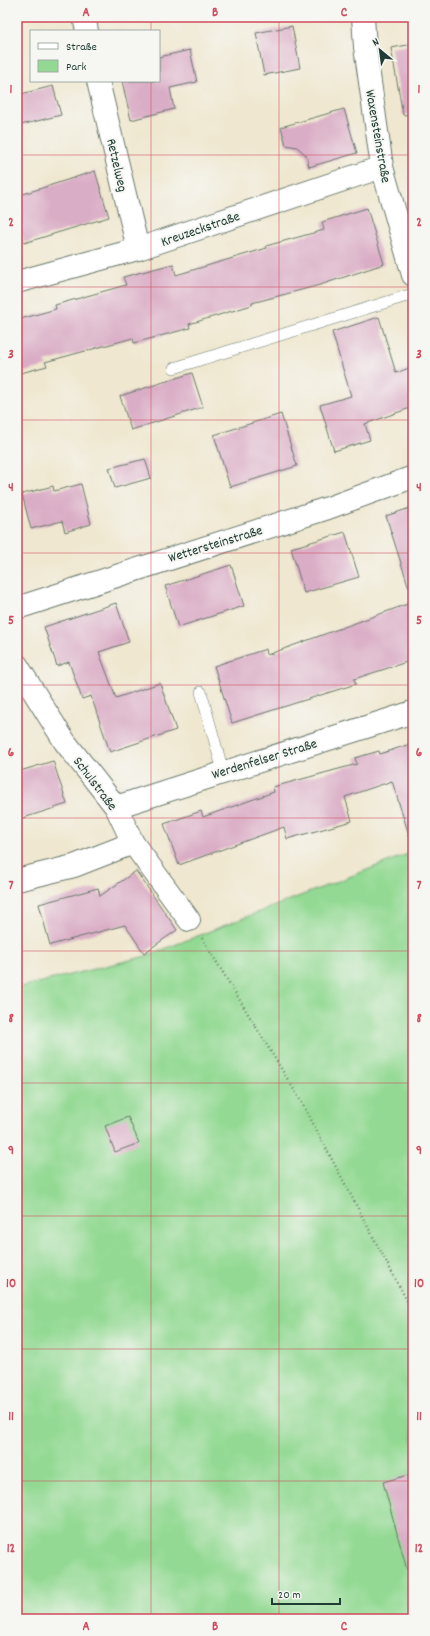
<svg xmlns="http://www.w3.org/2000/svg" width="430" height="1636" viewBox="0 0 430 1636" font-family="Dekko,sans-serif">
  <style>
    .green { fill: #93d993; stroke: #598b64 }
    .building { fill: #daadc6 }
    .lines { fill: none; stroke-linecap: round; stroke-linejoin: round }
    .lane-casing { stroke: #68786a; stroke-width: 12 }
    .street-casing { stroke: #68786a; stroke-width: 24 }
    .path { stroke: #68786a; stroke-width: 2.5; stroke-dasharray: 1 3; stroke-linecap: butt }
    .lane { stroke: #fff; stroke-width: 11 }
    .street { stroke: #fff; stroke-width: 22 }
    .grid { fill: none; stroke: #d1495b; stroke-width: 1; stroke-opacity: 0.55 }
    .labels { text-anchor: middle; stroke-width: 4; stroke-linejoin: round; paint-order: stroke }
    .street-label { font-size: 14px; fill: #1f3d34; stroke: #f6f6f2 }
    .neatline { fill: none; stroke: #d1495b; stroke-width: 1.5 }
    .grid-label { font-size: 13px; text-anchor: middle; font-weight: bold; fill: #d1495b }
  </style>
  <rect width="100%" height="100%" fill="#f6f6f2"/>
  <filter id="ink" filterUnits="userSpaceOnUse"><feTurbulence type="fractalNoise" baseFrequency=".025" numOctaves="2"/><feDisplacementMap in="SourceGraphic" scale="8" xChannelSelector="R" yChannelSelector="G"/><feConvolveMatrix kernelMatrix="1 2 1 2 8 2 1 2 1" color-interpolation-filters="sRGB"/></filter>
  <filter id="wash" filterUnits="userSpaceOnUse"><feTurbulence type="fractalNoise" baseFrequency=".012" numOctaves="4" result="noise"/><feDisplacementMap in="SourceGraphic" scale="16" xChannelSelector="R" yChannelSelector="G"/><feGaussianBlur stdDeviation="0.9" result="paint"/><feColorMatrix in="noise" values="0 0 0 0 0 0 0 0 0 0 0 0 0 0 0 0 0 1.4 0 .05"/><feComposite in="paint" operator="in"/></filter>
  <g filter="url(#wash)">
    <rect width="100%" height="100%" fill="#efe7cf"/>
    <polygon class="green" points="413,852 413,1619 17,1619 17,988 146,956"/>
    <g id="blocks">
      <g class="building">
        <polygon points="292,26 300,68 264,75 256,33"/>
        <polygon points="413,44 413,114 403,115 391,48"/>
        <polygon points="190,50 197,82 170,88 174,109 131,120 122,81 159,81 159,57"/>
        <polygon points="53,86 61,115 17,126 17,95"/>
        <polygon points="344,109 357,153 309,167 306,155 297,147 286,145 281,127"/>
        <polygon points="95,171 109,217 24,243 17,219 17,196"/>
        <polygon points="367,208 384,264 320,285 252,303 252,305 189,324 190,328 134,343 133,338 45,362 47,366 17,374 17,320 56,309 55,305 126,285 123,277 173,264 176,275 267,248 266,246 324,230 322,222"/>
        <polygon points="379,317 396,373 409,368 413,380 413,407 365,424 370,440 334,451 320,405 351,396 332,332"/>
        <polygon points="192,373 203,407 131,430 120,396"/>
        <polygon points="281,414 297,466 230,487 214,435"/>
        <polygon points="145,459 151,478 115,488 109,468"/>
        <polygon points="81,484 91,524 65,532 62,521 31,529 22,494 53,486 54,491"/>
        <polygon points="413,507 413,587 409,588 386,516"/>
        <polygon points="345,532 359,577 304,593 291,548"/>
        <polygon points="231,565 244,606 178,627 165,586"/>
        <polygon points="413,602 413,660 354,679 356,684 232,723 214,666 266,649 267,655"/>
        <polygon points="116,603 129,642 99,652 116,698 160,683 176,730 110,752 91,696 82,699 69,662 57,666 44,627"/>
        <polygon points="413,743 413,834 409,835 392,781 345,797 352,821 287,839 284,827 179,865 164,824 201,811 203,817 274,792 273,787 357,764 355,758 379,751 380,754"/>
        <polygon points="53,761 67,804 17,820 17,772"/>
        <polygon points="136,871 177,930 144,953 125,925 50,945 39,904 98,888 100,896"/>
        <polygon points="128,1117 139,1143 115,1152 105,1126"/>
        <polygon points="408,1475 413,1493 413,1569 407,1570 383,1482"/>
      </g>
    </g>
  </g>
  <g filter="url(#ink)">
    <use href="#blocks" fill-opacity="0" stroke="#68786a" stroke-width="1"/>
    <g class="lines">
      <g class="lane-casing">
        <g id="lane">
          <polyline points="174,368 413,294"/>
          <polyline points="201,692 223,771"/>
        </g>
      </g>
      <g class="street-casing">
        <g id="street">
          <polyline points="84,17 87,31"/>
          <polyline points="363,17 365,47 382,167 413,275"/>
          <polyline points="98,81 138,249"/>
          <polyline points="17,282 138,249 382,167"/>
          <polyline points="17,608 328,508 413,477"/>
          <polyline points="17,665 65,742 116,807 133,843 189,920"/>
          <polyline points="116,807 413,712"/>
          <polyline points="17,880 74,866 133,843"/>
        </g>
      </g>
      <polyline class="path" points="202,938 302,1103 413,1312"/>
      <use href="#lane" class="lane"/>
      <use href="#street" class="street"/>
    </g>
  </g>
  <path class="grid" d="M151 17V31M279 17V1619M151 81V1619M17 155H413M17 287H413M17 420H413M17 553H413M17 685H413M17 818H413M17 951H413M17 1083H413M17 1216H413M17 1349H413M17 1481H413"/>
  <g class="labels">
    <g class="street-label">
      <text transform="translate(379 136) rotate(80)" y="5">Waxensteinstraße</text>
      <text transform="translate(118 165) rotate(77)" y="5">Retzelweg</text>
      <text transform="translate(200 228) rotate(-19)" y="5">Kreuzeckstraße</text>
      <text transform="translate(215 543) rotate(-17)" y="5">Wettersteinstraße</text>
      <text transform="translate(264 758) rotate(-17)" y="5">Werdenfelser Straße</text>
      <text transform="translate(96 783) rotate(53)" y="5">Schulstraße</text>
    </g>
  </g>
  <rect width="430" height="1636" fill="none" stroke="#f6f6f2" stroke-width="44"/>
  <rect x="30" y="30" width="130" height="52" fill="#f6f6f2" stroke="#a0aca6"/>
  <rect x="38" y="43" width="20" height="6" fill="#ffffff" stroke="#a0aca6"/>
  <text x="66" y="50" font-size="12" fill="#1f3d34">Straße</text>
  <rect x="38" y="60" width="20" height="12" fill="#93d993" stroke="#a0aca6"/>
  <text x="66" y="70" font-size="12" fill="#1f3d34">Park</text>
  <g transform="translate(380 50) rotate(331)" stroke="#f6f6f2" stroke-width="3" paint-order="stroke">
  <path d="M0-3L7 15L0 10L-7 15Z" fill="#1f3d34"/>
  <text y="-6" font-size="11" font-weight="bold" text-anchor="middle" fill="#1f3d34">N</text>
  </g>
  <path d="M272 1598v6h68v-6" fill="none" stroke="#1f3d34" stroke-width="2"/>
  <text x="278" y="1598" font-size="12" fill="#1f3d34" stroke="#f6f6f2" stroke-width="3" paint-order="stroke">20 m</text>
  <rect x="22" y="22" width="386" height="1592" class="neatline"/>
  <g class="grid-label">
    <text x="86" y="16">A</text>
    <text x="215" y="16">B</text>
    <text x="344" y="16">C</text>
    <text x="11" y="93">1</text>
    <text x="419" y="93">1</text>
    <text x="11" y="226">2</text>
    <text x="419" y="226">2</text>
    <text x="11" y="358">3</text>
    <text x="419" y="358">3</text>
    <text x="11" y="491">4</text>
    <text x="419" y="491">4</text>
    <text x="11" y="624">5</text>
    <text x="419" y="624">5</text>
    <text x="11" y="756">6</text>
    <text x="419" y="756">6</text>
    <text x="11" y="889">7</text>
    <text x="419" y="889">7</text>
    <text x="11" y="1022">8</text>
    <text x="419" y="1022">8</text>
    <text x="11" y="1154">9</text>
    <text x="419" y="1154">9</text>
    <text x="11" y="1287">10</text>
    <text x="419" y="1287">10</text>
    <text x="11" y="1420">11</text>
    <text x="419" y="1420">11</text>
    <text x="11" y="1552">12</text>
    <text x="419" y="1552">12</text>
    <text x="86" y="1630">A</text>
    <text x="215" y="1630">B</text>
    <text x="344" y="1630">C</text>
  </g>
</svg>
